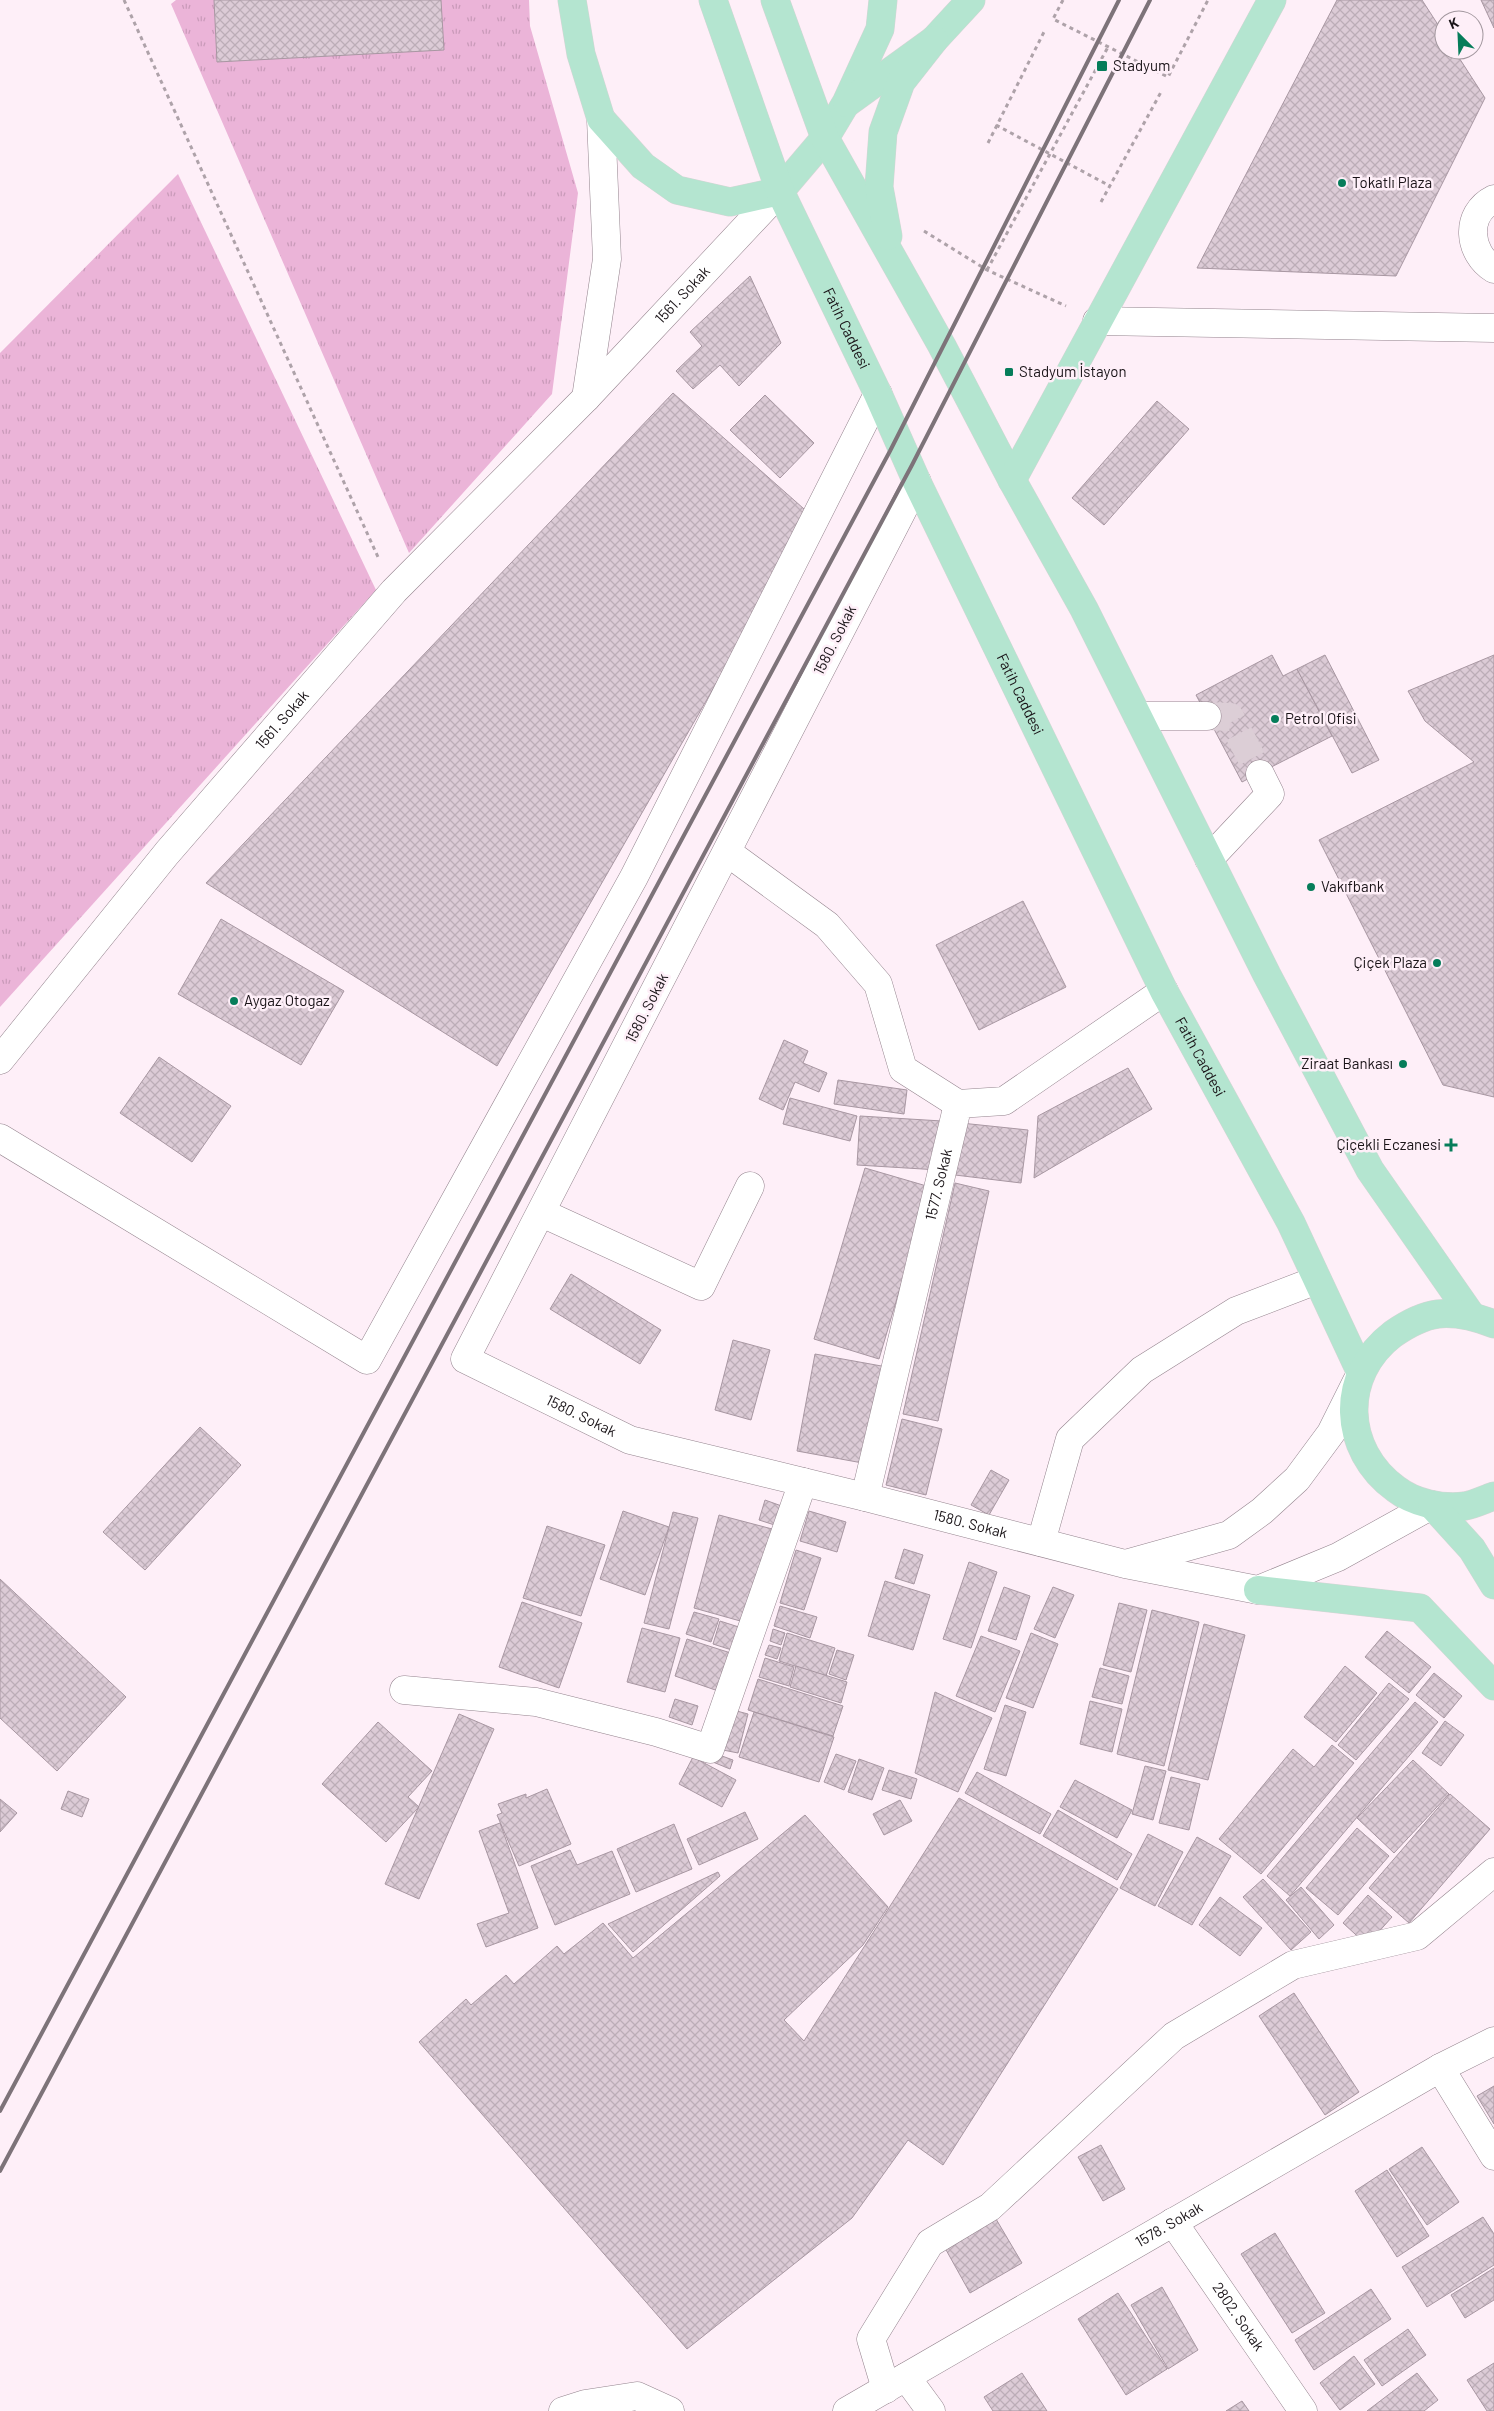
<svg xmlns="http://www.w3.org/2000/svg" width="1494" height="2411" viewBox="0 0 1494 2411" font-family="Barlow,sans-serif">
  <style>
    .grass { fill: url(#grass-tufts) }
    .building { fill: url(#building-cross-hatch); stroke: #a897a2 }
    .lines { fill: none; stroke-linecap: round; stroke-linejoin: round }
    .minor-tunnel { stroke: #dcced6; stroke-width: 28; stroke-dasharray: 28 14; stroke-linecap: butt }
    .minor-casing { stroke: #94848e; stroke-width: 29 }
    .major-casing { stroke: #d6d5d5; stroke-width: 29 }
    .path { stroke: #aea2a9; stroke-width: 3; stroke-dasharray: 4 4; stroke-linecap: butt }
    .minor { stroke: #fff; stroke-width: 28 }
    .major { stroke: #b4e5d0; stroke-width: 28 }
    .rail { stroke: #7d7379; stroke-width: 4 }
    .poi-dot { fill: #067d5a; stroke: #feeff8; stroke-width: 2 }
    .labels { text-anchor: middle; stroke-width: 5; stroke-linejoin: round; paint-order: stroke }
    .poi-label { font-size: 15px; fill: #191317; stroke: #feeff8; text-anchor: start }
    .street-label { font-size: 15px; fill: #191317; stroke: #feeff8 }
  </style>
  <defs>
    <pattern id="grass-tufts" width="24" height="20" patternUnits="userSpaceOnUse" patternTransform="scale(1.25)"><rect width="24" height="20" fill="#ebb4d8"/><path d="M3 7l-1-3M5 7V3M7 7l1-3M15 17l-1-3M17 17v-4M19 17l1-3" fill="none" stroke="#c99ab9"/></pattern>
    <pattern id="building-cross-hatch" width="8" height="8" patternUnits="userSpaceOnUse" patternTransform="scale(1.25)"><rect width="8" height="8" fill="#dccbd6"/><path d="M0 0l8 8M0 8l8-8" fill="none" stroke="#bcadb7"/></pattern>
  </defs>
  <rect width="100%" height="100%" fill="#feeff8"/>
  <g class="grass">
    <polygon points="176,0 529,0 530,26 578,193 552,394 409,553 171,4"/>
    <polygon points="178,174 376,590 0,1007 0,353"/>
  </g>
  <g class="building">
    <polygon points="214,0 441,0 444,50 217,62"/>
    <polygon points="1337,0 1422,0 1444,34 1444,50 1454,50 1485,98 1396,276 1197,268"/>
    <polygon points="1481,0 1494,0 1494,28"/>
    <polygon points="750,276 781,343 739,386 720,365 693,389 676,371 702,346 690,332"/>
    <polygon points="673,393 812,516 497,1066 206,883"/>
    <polygon points="765,395 814,443 780,478 730,430"/>
    <polygon points="1157,401 1189,429 1104,525 1072,498"/>
    <polygon points="1272,655 1283,676 1297,669 1332,736 1242,782 1196,695"/>
    <polygon points="1325,655 1379,760 1352,773 1297,669"/>
    <polygon points="1494,655 1494,1097 1443,1085 1319,840 1474,762 1425,721 1408,691"/>
    <polygon points="1023,901 1066,987 979,1030 936,945"/>
    <polygon points="221,919 344,991 301,1065 178,994"/>
    <polygon points="784,1040 808,1051 803,1063 827,1073 819,1092 795,1082 783,1110 759,1099"/>
    <polygon points="159,1057 231,1106 192,1162 120,1113"/>
    <polygon points="1128,1068 1152,1109 1034,1178 1038,1116"/>
    <polygon points="838,1080 907,1090 904,1114 834,1104"/>
    <polygon points="790,1098 857,1116 850,1141 783,1124"/>
    <polygon points="860,1116 942,1121 939,1170 857,1165"/>
    <polygon points="961,1123 1028,1130 1021,1183 955,1175"/>
    <polygon points="865,1168 930,1187 879,1359 814,1339"/>
    <polygon points="955,1183 989,1191 938,1421 903,1414"/>
    <polygon points="571,1274 661,1330 640,1364 550,1309"/>
    <polygon points="733,1340 770,1350 751,1420 715,1410"/>
    <polygon points="815,1354 887,1367 868,1464 797,1451"/>
    <polygon points="902,1419 942,1429 926,1495 886,1485"/>
    <polygon points="200,1427 241,1465 145,1570 103,1532"/>
    <polygon points="991,1470 1009,1480 989,1515 971,1505"/>
    <polygon points="765,1500 790,1509 784,1528 759,1520"/>
    <polygon points="623,1511 669,1527 645,1595 600,1579"/>
    <polygon points="809,1511 846,1522 837,1552 800,1541"/>
    <polygon points="673,1512 698,1518 669,1629 644,1623"/>
    <polygon points="719,1515 776,1530 751,1624 694,1608"/>
    <polygon points="547,1526 605,1545 581,1616 523,1598"/>
    <polygon points="904,1549 923,1555 914,1584 895,1578"/>
    <polygon points="796,1550 821,1558 804,1610 780,1603"/>
    <polygon points="969,1562 997,1572 971,1648 943,1639"/>
    <polygon points="0,1579 126,1697 57,1771 0,1718"/>
    <polygon points="885,1581 930,1595 913,1650 868,1636"/>
    <polygon points="1004,1587 1030,1596 1016,1640 988,1631"/>
    <polygon points="1053,1587 1074,1595 1055,1638 1034,1629"/>
    <polygon points="522,1602 582,1623 559,1688 499,1667"/>
    <polygon points="1119,1603 1147,1610 1131,1672 1103,1665"/>
    <polygon points="780,1606 817,1617 810,1638 774,1626"/>
    <polygon points="1152,1610 1199,1622 1164,1766 1117,1754"/>
    <polygon points="694,1612 719,1619 711,1642 686,1634"/>
    <polygon points="720,1621 745,1629 738,1652 713,1644"/>
    <polygon points="1204,1624 1245,1635 1208,1780 1168,1770"/>
    <polygon points="642,1628 680,1638 665,1692 627,1682"/>
    <polygon points="773,1629 785,1633 781,1645 770,1641"/>
    <polygon points="1387,1631 1431,1667 1409,1693 1365,1657"/>
    <polygon points="787,1633 835,1648 826,1676 779,1661"/>
    <polygon points="1031,1633 1058,1644 1033,1708 1006,1698"/>
    <polygon points="981,1636 1020,1651 995,1712 956,1696"/>
    <polygon points="687,1639 737,1655 724,1693 675,1676"/>
    <polygon points="769,1645 781,1648 777,1659 765,1655"/>
    <polygon points="837,1650 854,1655 846,1680 829,1674"/>
    <polygon points="765,1658 794,1667 789,1686 759,1677"/>
    <polygon points="796,1666 847,1682 841,1703 790,1687"/>
    <polygon points="1345,1666 1377,1693 1336,1742 1304,1717"/>
    <polygon points="1100,1668 1129,1676 1122,1704 1092,1697"/>
    <polygon points="1434,1673 1462,1696 1444,1718 1416,1695"/>
    <polygon points="758,1679 843,1706 833,1736 748,1710"/>
    <polygon points="1389,1683 1409,1699 1356,1760 1338,1745"/>
    <polygon points="935,1692 992,1718 958,1792 915,1773"/>
    <polygon points="675,1699 698,1706 692,1725 669,1717"/>
    <polygon points="1090,1701 1122,1709 1112,1752 1080,1744"/>
    <polygon points="1415,1702 1438,1722 1290,1896 1267,1876"/>
    <polygon points="1005,1705 1026,1712 1006,1776 984,1769"/>
    <polygon points="733,1710 748,1714 738,1753 723,1750"/>
    <polygon points="754,1712 834,1737 819,1782 739,1757"/>
    <polygon points="459,1714 494,1729 419,1899 385,1884"/>
    <polygon points="1445,1721 1464,1735 1441,1766 1422,1753"/>
    <polygon points="378,1722 432,1771 408,1797 419,1807 386,1842 322,1784"/>
    <polygon points="1332,1745 1354,1763 1261,1874 1219,1839 1293,1749 1314,1767"/>
    <polygon points="711,1752 733,1760 730,1769 708,1760"/>
    <polygon points="836,1754 856,1761 844,1790 824,1782"/>
    <polygon points="693,1757 736,1780 722,1807 679,1784"/>
    <polygon points="859,1759 884,1768 872,1800 848,1792"/>
    <polygon points="1413,1760 1449,1794 1394,1853 1357,1818"/>
    <polygon points="1145,1766 1166,1771 1153,1820 1132,1814"/>
    <polygon points="889,1770 917,1779 911,1799 882,1790"/>
    <polygon points="977,1772 1051,1814 1040,1834 965,1793"/>
    <polygon points="1171,1777 1200,1784 1189,1830 1159,1823"/>
    <polygon points="1075,1780 1132,1810 1117,1838 1060,1807"/>
    <polygon points="547,1789 571,1844 519,1866 497,1815 502,1813 498,1804 526,1794 526,1798"/>
    <polygon points="68,1791 89,1799 82,1817 61,1809"/>
    <polygon points="1450,1794 1490,1829 1409,1923 1369,1888"/>
    <polygon points="959,1798 1118,1889 943,2165 908,2140 852,2218 687,2349 419,2042 466,1999 471,2005 506,1975 514,1984 557,1946 564,1954 603,1923 633,1958 805,1815 888,1907 863,1945 784,2020 804,2041"/>
    <polygon points="0,1799 17,1813 0,1832"/>
    <polygon points="900,1800 912,1821 884,1835 873,1814"/>
    <polygon points="1058,1810 1132,1854 1117,1880 1043,1836"/>
    <polygon points="745,1812 758,1839 699,1865 687,1839"/>
    <polygon points="500,1823 538,1928 486,1947 477,1924 509,1913 479,1831"/>
    <polygon points="674,1824 692,1869 636,1892 617,1849"/>
    <polygon points="1357,1828 1389,1856 1338,1915 1306,1888"/>
    <polygon points="1148,1834 1183,1852 1155,1906 1120,1888"/>
    <polygon points="1197,1837 1231,1856 1192,1925 1158,1906"/>
    <polygon points="570,1850 577,1865 612,1851 630,1894 555,1925 531,1866"/>
    <polygon points="718,1872 720,1876 633,1952 608,1924"/>
    <polygon points="1263,1879 1311,1932 1291,1950 1243,1897"/>
    <polygon points="1301,1887 1334,1925 1319,1939 1286,1900"/>
    <polygon points="1368,1895 1392,1917 1367,1945 1343,1923"/>
    <polygon points="1220,1897 1262,1928 1240,1956 1199,1925"/>
    <polygon points="1294,1993 1359,2092 1325,2115 1259,2016"/>
    <polygon points="1494,2086 1494,2124 1477,2096"/>
    <polygon points="1101,2145 1125,2189 1103,2201 1078,2157"/>
    <polygon points="1422,2147 1459,2202 1427,2225 1389,2169"/>
    <polygon points="1387,2170 1429,2236 1397,2257 1355,2191"/>
    <polygon points="1483,2217 1494,2234 1494,2265 1427,2307 1402,2267"/>
    <polygon points="996,2219 1022,2263 970,2293 945,2248"/>
    <polygon points="1275,2233 1325,2313 1292,2333 1241,2254"/>
    <polygon points="1494,2268 1494,2300 1465,2318 1451,2295"/>
    <polygon points="1162,2287 1198,2350 1168,2369 1131,2305"/>
    <polygon points="1371,2289 1391,2319 1314,2370 1295,2340"/>
    <polygon points="1118,2293 1167,2369 1126,2395 1078,2319"/>
    <polygon points="1408,2329 1426,2355 1382,2386 1364,2360"/>
    <polygon points="1354,2356 1375,2384 1340,2410 1320,2383"/>
    <polygon points="1494,2363 1494,2411 1487,2411 1467,2380"/>
    <polygon points="1022,2373 1047,2411 993,2411 984,2397"/>
    <polygon points="1417,2373 1438,2400 1424,2411 1367,2411"/>
    <polygon points="1242,2401 1249,2411 1226,2411"/>
  </g>
  <g class="lines">
    <polyline class="minor-tunnel" points="1207,716 1230,717 1260,774"/>
    <g class="minor-casing">
      <g id="minor">
        <path d="M1494 199C1464 214 1468 253 1494 269"/>
        <polyline points="1097,321 1494,328"/>
        <polyline points="586,398 607,259 601,119"/>
        <path id="s1" d="M917 482 465 1359 630 1440 865 1497 1125 1564 1258 1590 1338 1557 1432 1505"/>
        <polyline points="1138,716 1207,716"/>
        <polyline points="727,852 827,925 878,984 903,1069 958,1104"/>
        <polyline points="1209,859 1270,794 1260,774"/>
        <path id="s2" d="M0 1060 167 853 394 591 586 398 780 191"/>
        <polyline points="0,1138 367,1360 634,877 878,394"/>
        <polyline points="542,1213 701,1286 750,1186"/>
        <path id="s3" d="M865 1497 958 1104 1004 1101 1164 991"/>
        <polyline points="1041,1542 1070,1439 1142,1370 1236,1311 1317,1280"/>
        <polyline points="1129,1563 1229,1535 1262,1511 1297,1479 1331,1433 1357,1381"/>
        <polyline points="404,1690 536,1702 656,1732 710,1749 803,1482"/>
        <polyline points="1440,2068 1494,2156"/>
        <path id="s4" d="M1173 2222 1303 2411"/>
        <polyline points="906,2377 931,2411"/>
        <polyline points="886,2389 871,2339 930,2243 990,2207 1174,2036 1293,1965 1417,1936 1494,1872"/>
        <polyline points="563,2411 585,2404 637,2396 670,2411"/>
        <path id="s5" d="M847 2411 1440 2068 1494 2041"/>
      </g>
    </g>
    <g class="major-casing">
      <g id="major">
        <polyline points="572,0 581,54 601,119 643,166 677,190 730,202 780,191 825,138 846,103 880,29 883,0"/>
        <path id="s6" d="M713 0 780 191 878 394 917 482 1164 991 1291 1223 1361 1373"/>
        <polyline points="775,0 825,138 942,346 1012,480 1084,609 1267,975 1370,1170 1471,1315"/>
        <polyline points="847,103 934,40 971,0"/>
        <polyline points="888,236 879,187 883,132 901,82 934,40"/>
        <polyline points="1012,480 1272,0"/>
        <path d="M1494 1324C1476 1317 1458 1312 1438 1314 1422 1316 1406 1325 1393 1334 1339 1375 1342 1450 1396 1489 1414 1503 1442 1509 1465 1506 1475 1504 1485 1499 1494 1496"/>
        <polyline points="1432,1505 1472,1549 1494,1585"/>
        <polyline points="1258,1590 1420,1608 1494,1686"/>
      </g>
    </g>
    <g class="path">
      <polyline points="124,0 378,557"/>
      <polyline points="1063,0 1053,19 1168,77 1208,0"/>
      <polyline points="996,125 1110,186"/>
      <polyline points="988,143 1045,30"/>
      <polyline points="1101,202 1161,92"/>
      <polyline points="924,231 987,270 1066,306"/>
      <polyline points="987,270 1108,47"/>
    </g>
    <use href="#minor" class="minor"/>
    <use href="#major" class="major"/>
    <g class="rail">
      <polyline points="0,2111 890,451 1119,0"/>
      <polyline points="0,2171 912,465 1150,0"/>
    </g>
  </g>
  <g class="poi-dot">
    <rect x="1096" y="60" width="12" height="12" rx="2.5"/>
    <circle cx="1342" cy="183" r="5"/>
    <rect x="1004" y="367" width="10" height="10" rx="2.5"/>
    <circle cx="1275" cy="719" r="5"/>
    <circle cx="1311" cy="887" r="5"/>
    <circle cx="1437" cy="963" r="5"/>
    <circle cx="234" cy="1001" r="5"/>
    <circle cx="1403" cy="1064" r="5"/>
    <path d="M1448.5 1137.5h5v5h5v5h-5v5h-5v-5h-5v-5h5z"/>
  </g>
  <g class="labels">
    <g class="poi-label">
      <text x="1113" y="71">Stadyum</text>
      <text x="1352" y="188">Tokatlı Plaza</text>
      <text x="1019" y="377">Stadyum İstayon</text>
      <text x="1285" y="724">Petrol Ofisi</text>
      <text x="1321" y="892">Vakıfbank</text>
      <text x="1427" y="968" text-anchor="end">Çiçek Plaza</text>
      <text x="244" y="1006">Aygaz Otogaz</text>
      <text x="1393" y="1069" text-anchor="end">Ziraat Bankası</text>
      <text x="1441" y="1150" text-anchor="end">Çiçekli Eczanesi</text>
    </g>
    <g class="street-label">
      <text dy="5" stroke="none"><textPath href="#s2" startOffset="1026">1561. Sokak</textPath></text>
      <text dy="5" stroke="none"><textPath href="#s6" startOffset="355">Fatih Caddesi</textPath></text>
      <text transform="translate(835 640) rotate(-63)" y="5">1580. Sokak</text>
      <text dy="5" stroke="none"><textPath href="#s6" startOffset="760">Fatih Caddesi</textPath></text>
      <text dy="5" stroke="none"><textPath href="#s2" startOffset="442">1561. Sokak</textPath></text>
      <text transform="translate(647 1008) rotate(-63)" y="5">1580. Sokak</text>
      <text dy="5" stroke="none"><textPath href="#s6" startOffset="1165">Fatih Caddesi</textPath></text>
      <text dy="5" stroke="none"><textPath href="#s3" startOffset="321">1577. Sokak</textPath></text>
      <text dy="5" stroke="none"><textPath href="#s1" startOffset="1116">1580. Sokak</textPath></text>
      <text dy="5" stroke="none"><textPath href="#s1" startOffset="1521">1580. Sokak</textPath></text>
      <text dy="5" stroke="none"><textPath href="#s5" startOffset="372">1578. Sokak</textPath></text>
      <text dy="5" stroke="none"><textPath href="#s4" startOffset="115">2802. Sokak</textPath></text>
    </g>
  </g>
  <g transform="translate(1459 35) rotate(336)"><circle r="24" fill="#feeff8" stroke="#a2979e"/>
  <path d="M0-4L9 19L0 12L-9 19Z" fill="#067d5a"/>
  <text y="-8" font-size="14" font-weight="bold" text-anchor="middle" fill="#191317">K</text>
  </g>
</svg>
